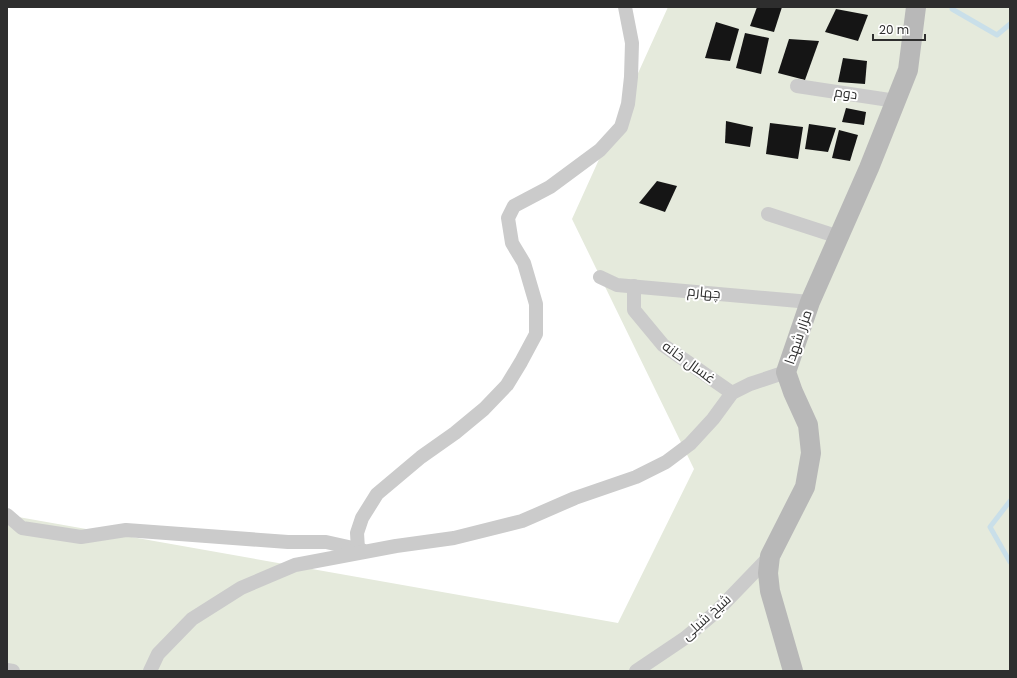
<svg xmlns="http://www.w3.org/2000/svg" width="1017" height="678" viewBox="0 0 1017 678" font-family="Poppins,Cairo,sans-serif">
  <style>
    .green { fill: #e5eadc }
    .lines { fill: none; stroke-linecap: round; stroke-linejoin: round }
    .stream { stroke: #c9dfe9; stroke-width: 5 }
    .building { fill: #151515 }
    .street { stroke: #cbcbcb; stroke-width: 14 }
    .secondary { stroke: #b8b8b8; stroke-width: 20 }
    .labels { text-anchor: middle; stroke-width: 4; stroke-linejoin: round; paint-order: stroke }
    .street-label { font-size: 14px; fill: #2e2e2e; stroke: #fff }
  </style>
  <rect width="100%" height="100%" fill="#fff"/>
  <polygon class="green" points="668,7 1010,7 1010,671 7,671 7,515 618,623 694,469 572,219"/>
  <g class="lines">
    <g class="stream">
      <polyline points="952,7 952,9 997,35 1010,24"/>
      <polyline points="1010,501 990,527 1010,562"/>
    </g>
  </g>
  <g class="building">
    <polygon points="757,7 782,7 774,32 750,26"/>
    <polygon points="836,9 868,15 858,41 825,32"/>
    <polygon points="716,22 739,29 730,61 705,58"/>
    <polygon points="745,33 769,38 761,74 736,68"/>
    <polygon points="789,39 819,41 805,80 778,73"/>
    <polygon points="843,58 867,61 865,84 838,82"/>
    <polygon points="846,108 866,112 864,125 842,122"/>
    <polygon points="726,121 753,127 750,147 725,143"/>
    <polygon points="770,123 803,127 798,159 766,154"/>
    <polygon points="809,124 836,128 828,152 805,149"/>
    <polygon points="839,130 858,135 850,161 832,158"/>
    <polygon points="657,181 677,186 665,212 639,203"/>
  </g>
  <g class="lines">
    <g class="street">
      <polyline points="797,86 896,101"/>
      <polyline points="768,214 839,237"/>
      <polyline points="600,277 617,285 810,302"/>
      <polyline points="634,286 634,310 663,345 732,393"/>
      <polyline points="7,515 22,528 81,537 126,530 288,542 326,542 362,550"/>
      <polyline points="358,549 357,533 362,518 377,494 421,457 455,433 484,409 507,385 521,362 536,334 536,304 524,263 512,243 508,218 514,206 550,187 600,150 621,127 628,104 631,77 632,43 625,7"/>
      <polyline points="7,670 13,671"/>
      <polyline points="150,671 158,654 192,619 241,588 295,565 396,546 454,538 522,521 575,498 636,477 666,462 690,444 713,419 732,393 750,384 786,372"/>
      <polyline points="636,671 685,638 716,612 770,556"/>
    </g>
    <polyline class="secondary" points="793,671 770,591 768,573 770,556 805,487 811,453 808,425 793,392 786,372 810,302 869,168 908,70 916,7"/>
  </g>
  <g class="labels">
    <g class="street-label">
      <text transform="translate(846 93) rotate(8)" y="5">دوم</text>
      <text transform="translate(704 292) rotate(5)" y="5">چهارم</text>
      <text transform="translate(798 337) rotate(-71)" y="5">مزار شهدا</text>
      <text transform="translate(689 362) rotate(36)" y="5">غسال خانه</text>
      <text transform="translate(706 617) rotate(-42)" y="5">شیخ شبلی</text>
    </g>
  </g>
  <rect width="1017" height="678" fill="none" stroke="#2e2e2e" stroke-width="16"/>
  <path d="M873 34v6h52v-6" fill="none" stroke="#2e2e2e" stroke-width="2"/>
  <text x="879" y="34" font-size="12" fill="#2e2e2e" stroke="#ffffff" stroke-width="3" paint-order="stroke">20 m</text>
</svg>
